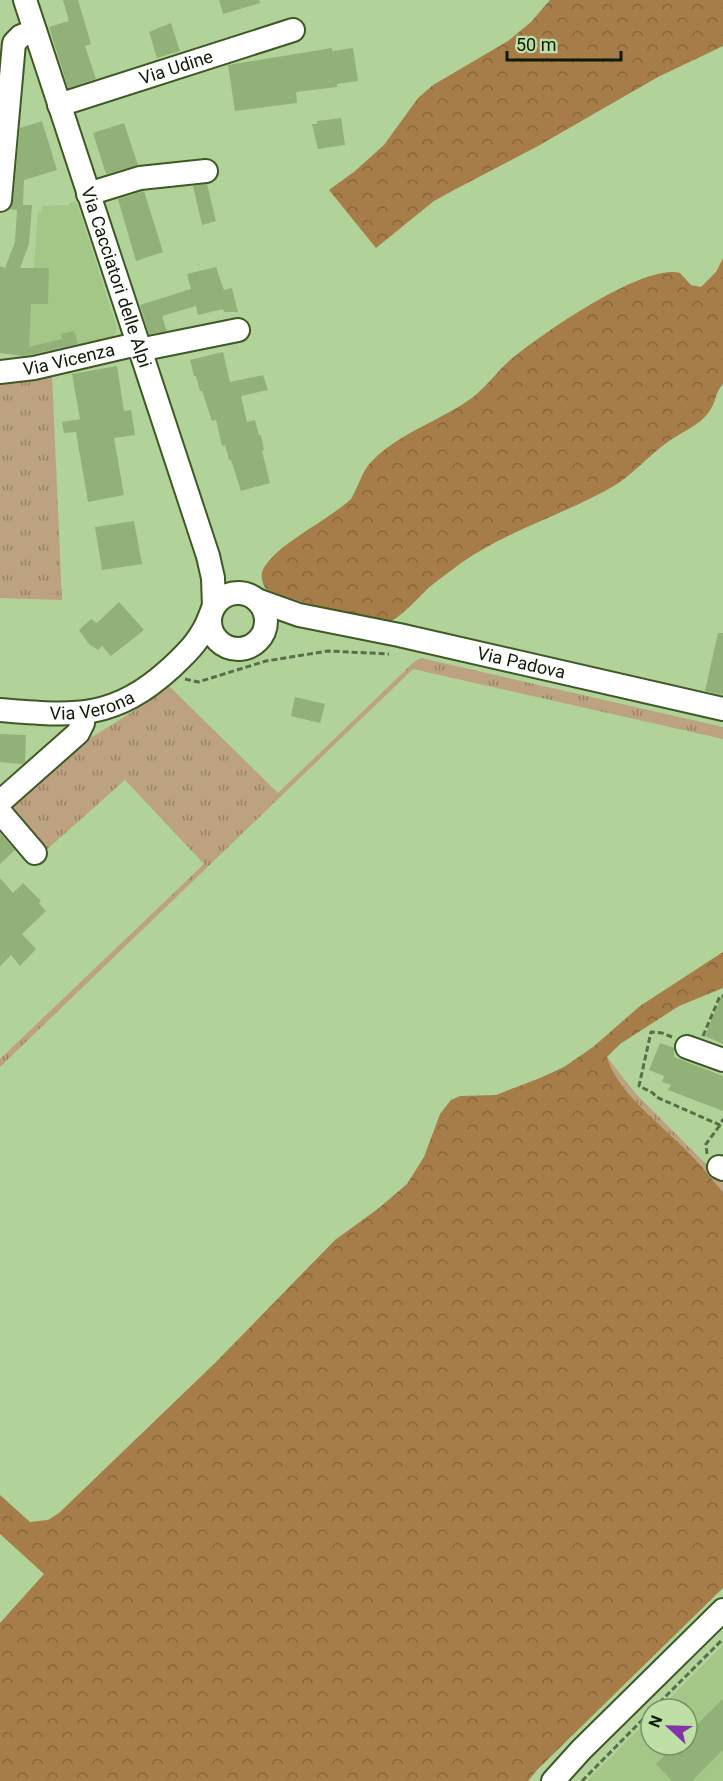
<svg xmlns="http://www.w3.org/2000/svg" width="723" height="1781" viewBox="0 0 723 1781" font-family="Roboto,sans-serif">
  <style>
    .built { fill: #a4c788 }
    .grass { fill: url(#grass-tufts) }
    .forest { fill: url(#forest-crowns) }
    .building { fill: #91b179 }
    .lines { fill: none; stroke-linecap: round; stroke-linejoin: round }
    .minor-casing { stroke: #3d5924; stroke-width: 26 }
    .path { stroke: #596e48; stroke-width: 3; stroke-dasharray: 6 3; stroke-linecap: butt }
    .minor { stroke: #fff; stroke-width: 22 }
    .labels { text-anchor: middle; stroke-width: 4.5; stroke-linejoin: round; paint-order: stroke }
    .street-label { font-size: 18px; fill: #0f1b05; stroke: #bedfa5 }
  </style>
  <defs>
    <pattern id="grass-tufts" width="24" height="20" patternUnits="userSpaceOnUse" patternTransform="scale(1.5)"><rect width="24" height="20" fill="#bda281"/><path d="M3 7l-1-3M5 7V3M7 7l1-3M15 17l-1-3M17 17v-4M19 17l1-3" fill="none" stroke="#988368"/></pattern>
    <pattern id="forest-crowns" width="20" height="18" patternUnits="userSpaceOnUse" patternTransform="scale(1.5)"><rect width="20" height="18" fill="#a67d48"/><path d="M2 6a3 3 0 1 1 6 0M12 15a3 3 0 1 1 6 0" fill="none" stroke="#86663a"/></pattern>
  </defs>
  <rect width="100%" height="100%" fill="#b1d299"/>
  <g class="built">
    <polygon points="72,202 77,203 117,329 111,341 27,361 38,212 41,212 42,206 68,205"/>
    <polygon points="723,1645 723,1781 587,1781 651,1717 651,1745 687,1745 687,1709 659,1709"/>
  </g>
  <g class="grass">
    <polygon points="52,375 62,600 0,598 0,378"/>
    <polygon points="421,658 723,727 723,739 413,669 0,1067 0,1059 204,864 125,780 44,852 12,814 15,801 87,740 148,702 168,685 278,793 415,661"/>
    <path d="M607 1057 636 1094 723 1181V1192C713 1182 704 1171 695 1160 668 1127 620 1098 607 1057Z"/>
  </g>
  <g class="forest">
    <polygon points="550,0 723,0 723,46 658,77 538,146 454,190 434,201 376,248 329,190 355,171 384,145 418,98 433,85 508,41 531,22"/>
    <path d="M723 258V384C715 392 716 403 709 412 700 425 682 432 669 441 649 455 633 475 612 487 563 515 508 530 461 563 452 570 442 577 432 585 422 593 399 621 387 622 374 624 276 596 265 588 261 580 260 573 265 566 281 542 328 520 351 499 359 486 362 470 373 460 399 434 436 422 466 402 483 391 494 375 509 361 537 337 644 262 680 273L691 285 701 287 716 272Z"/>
    <path d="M723 952V988L679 1006 620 1044 607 1057C618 1094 663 1125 689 1153 701 1165 711 1179 723 1192V1588L537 1770 528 1781H0V1623L44 1574 0 1534V1495L30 1522 48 1520 59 1513 215 1363 335 1240 379 1208 407 1184 424 1157 440 1114 451 1100 460 1096 496 1095 540 1078 564 1067 593 1047 640 1006Z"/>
  </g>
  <g class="building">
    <polygon points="63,0 78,0 91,44 85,46 96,79 68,88 49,27 69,21"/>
    <polygon points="219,0 259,0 260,3 223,14"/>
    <polygon points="171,23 180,51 157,58 149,32"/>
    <polygon points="332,48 332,51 353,48 358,81 337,84 337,87 296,92 297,103 235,111 228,65"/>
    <polygon points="341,118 345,145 318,149 312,124 317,124 317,121"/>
    <polygon points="42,121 57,170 24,180 23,205 32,205 29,244 20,268 49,268 48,304 31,304 29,347 62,339 61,334 74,331 78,344 23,356 0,353 0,266 5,268 15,242 17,210 9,209 13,201 20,128"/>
    <polygon points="124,123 138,165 106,174 93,133"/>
    <polygon points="207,184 216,221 202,225 193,186"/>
    <polygon points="144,191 163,252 136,261 118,199"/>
    <polygon points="216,267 224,290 232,288 238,312 224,312 223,309 198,315 196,306 162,316 167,331 149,334 140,305 191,289 187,274"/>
    <polygon points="223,352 230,382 263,375 268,390 241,396 247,422 255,420 259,435 261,435 264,450 262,451 270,483 241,491 231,460 229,460 225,445 222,446 216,420 212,421 202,391 200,391 196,376 194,376 190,360"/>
    <polygon points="117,366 124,411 131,410 135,435 114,438 124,495 88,502 76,432 64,433 62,422 80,419 72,374"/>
    <polygon points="134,521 142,564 102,570 95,527"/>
    <polygon points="119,602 144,630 111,656 102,646 98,650 89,644 79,630 91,619 97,623"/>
    <polygon points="718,633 723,633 723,695 705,691"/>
    <polygon points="295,697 325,704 320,723 291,716"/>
    <polygon points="0,734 26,735 25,762 23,764 0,762"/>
    <polygon points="0,833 15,850 0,864"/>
    <polygon points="0,878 13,893 23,883 41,901 39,903 46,911 22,934 36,949 20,966 11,955 0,966"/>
    <polygon points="723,993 723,1044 705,1036"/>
    <polygon points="660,1043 674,1048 674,1057 723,1076 723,1111 668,1090 671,1085 662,1082 664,1076 649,1070"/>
    <polygon points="723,1699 723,1750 692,1781 672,1781 656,1764 676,1745 687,1745 687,1734"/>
  </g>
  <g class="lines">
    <g class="minor-casing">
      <g id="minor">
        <path id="s1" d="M25 0 208 556 213 578 214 607"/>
        <path id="s2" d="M59 105 293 30"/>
        <polyline points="88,194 140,178 206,171"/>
        <polyline points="0,200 14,43 21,36 35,31"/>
        <polyline points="139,350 238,330"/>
        <path id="s3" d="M0 372 34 368 137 344"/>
        <circle cx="238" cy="621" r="28"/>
        <path id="s4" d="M257 600 299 615 399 635 723 709"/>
        <path id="s5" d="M0 710C74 716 113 721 172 667 189 651 202 638 210 616"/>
        <polyline points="0,802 78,733 83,723 84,713"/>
        <polyline points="0,812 35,853"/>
        <polyline points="687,1047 723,1060"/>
        <polyline points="719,1167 723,1169"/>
        <polyline points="553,1781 581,1750 723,1610"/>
      </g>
    </g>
    <g class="path">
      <polyline points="185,679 198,682 266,661 328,651 389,654"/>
      <polyline points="703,1036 720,996 723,996"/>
      <polyline points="672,1037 662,1033 651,1032 639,1086 653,1093 656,1097 720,1125 723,1119"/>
      <polyline points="707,1154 706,1144 720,1125"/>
      <polyline points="653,1709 723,1639"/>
      <polyline points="582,1781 651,1711"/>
    </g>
    <use href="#minor" class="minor"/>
  </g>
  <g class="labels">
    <g class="street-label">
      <text dy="6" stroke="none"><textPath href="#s2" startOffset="123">Via Udine</textPath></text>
      <text dy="6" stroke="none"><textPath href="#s1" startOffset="292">Via Cacciatori delle Alpi</textPath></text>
      <text dy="6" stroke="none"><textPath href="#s3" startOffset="70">Via Vicenza</textPath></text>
      <text dy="6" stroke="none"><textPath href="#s4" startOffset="272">Via Padova</textPath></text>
      <text dy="6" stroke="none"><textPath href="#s5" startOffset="93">Via Verona</textPath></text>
    </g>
  </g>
  <g transform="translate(669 1727) rotate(292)"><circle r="28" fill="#bedfa5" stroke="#789165" stroke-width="1.5"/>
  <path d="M0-4.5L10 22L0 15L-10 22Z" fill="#8136a7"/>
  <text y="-9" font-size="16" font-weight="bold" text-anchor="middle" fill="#0f1b05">N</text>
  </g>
  <path d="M507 51v9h114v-9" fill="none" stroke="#0f1b05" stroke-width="3"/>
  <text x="516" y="51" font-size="18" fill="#0f1b05" stroke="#bedfa5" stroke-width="4.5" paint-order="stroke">50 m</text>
</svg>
